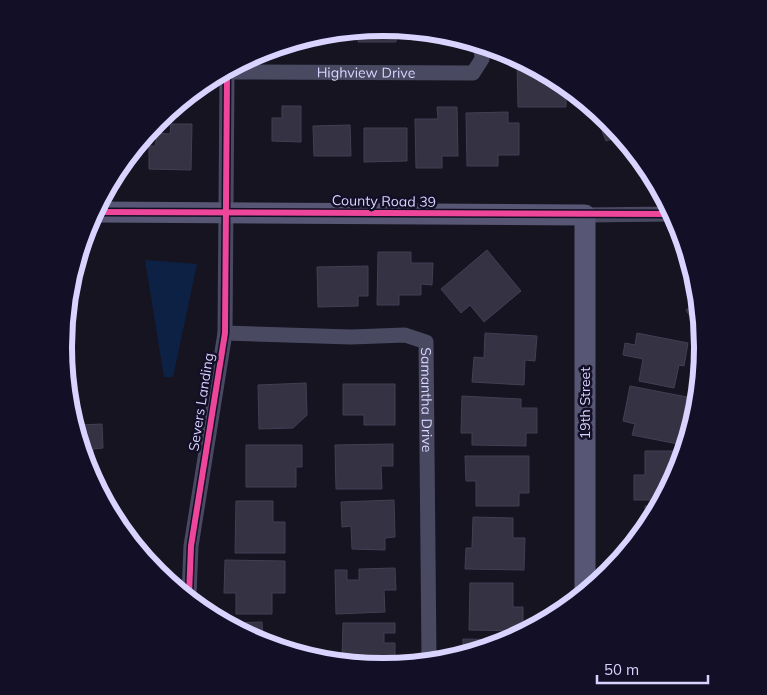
<svg xmlns="http://www.w3.org/2000/svg" width="767" height="695" viewBox="0 0 767 695" font-family="Mulish,sans-serif">
  <style>
    .water { fill: #0d2144 }
    .building { fill: #343243; stroke: #433f54 }
    .lines { fill: none; stroke-linecap: round; stroke-linejoin: round }
    .street { stroke: #4a4962; stroke-width: 15 }
    .secondary { stroke: #575674; stroke-width: 21 }
    .cycleway-casing { stroke: #130f26; stroke-width: 9 }
    .cycleway { stroke: #ed469a; stroke-width: 6 }
    .labels { text-anchor: middle; stroke-width: 5; stroke-linejoin: round; paint-order: stroke }
    .street-label { font-size: 14px; fill: #d9d4ff; stroke: #130f26 }
    .rim { fill: none; stroke: #d9d4ff; stroke-width: 6 }
  </style>
  <rect width="100%" height="100%" fill="#161421"/>
  <polygon class="water" points="145,260 197,264 173,377 164,377"/>
  <g class="building">
    <polygon points="384,28 397,30 396,42 358,42 358,33"/>
    <polygon points="412,33 434,38 434,40 412,40"/>
    <polygon points="517,59 566,92 566,107 518,107"/>
    <polygon points="282,106 301,106 301,142 272,141 272,118 282,118"/>
    <polygon points="437,107 457,107 458,156 442,156 442,168 416,168 415,119 438,119"/>
    <polygon points="594,111 610,121 620,136 606,141"/>
    <polygon points="508,112 508,123 519,123 519,155 498,155 498,166 467,166 466,113"/>
    <polygon points="171,124 192,124 191,170 149,169 149,146 155,146 158,133 170,134"/>
    <polygon points="350,125 351,156 314,156 313,126"/>
    <polygon points="364,128 407,128 407,161 364,162"/>
    <polygon points="487,250 521,291 484,322 470,305 461,313 441,289"/>
    <polygon points="378,252 411,252 411,263 433,263 432,285 421,284 421,295 399,295 399,305 377,305"/>
    <polygon points="368,266 368,296 358,296 358,306 318,307 317,267"/>
    <polygon points="695,305 701,334 686,310"/>
    <polygon points="485,333 537,336 535,361 525,360 524,385 472,382 474,357 484,358"/>
    <polygon points="637,333 688,343 684,366 679,365 674,388 639,381 643,359 623,355 625,343 635,345"/>
    <polygon points="306,383 307,415 293,428 259,429 258,385"/>
    <polygon points="343,384 395,384 395,425 364,425 364,415 343,415"/>
    <polygon points="630,386 687,397 678,444 632,435 635,424 623,421"/>
    <polygon points="462,396 521,399 521,408 537,408 537,433 526,433 526,446 472,445 472,433 461,433"/>
    <polygon points="102,424 103,448 93,449 93,477 88,470 79,425"/>
    <polygon points="393,444 393,466 381,466 382,489 336,489 335,445"/>
    <polygon points="246,445 302,445 302,467 296,467 296,487 246,487"/>
    <polygon points="645,451 683,451 679,470 659,500 634,500 634,475 645,475"/>
    <polygon points="465,456 529,456 529,493 519,493 519,506 476,506 476,481 466,481"/>
    <polygon points="394,500 395,537 385,538 385,550 352,549 351,526 342,527 341,502"/>
    <polygon points="236,501 273,501 273,522 285,522 285,553 235,553"/>
    <polygon points="645,506 655,506 645,522"/>
    <polygon points="473,517 513,518 513,538 525,538 524,570 465,569 466,548 472,548"/>
    <polygon points="225,560 285,561 285,593 272,593 272,614 236,614 236,593 224,593"/>
    <polygon points="395,568 396,590 384,590 385,612 336,614 335,570 347,570 347,580 359,580 359,569"/>
    <polygon points="470,583 513,583 513,607 523,607 523,631 469,630"/>
    <polygon points="262,622 263,643 230,623"/>
    <polygon points="343,623 395,623 395,633 384,633 384,643 395,643 395,665 384,668 342,659"/>
    <polygon points="463,639 511,640 506,643 463,652"/>
  </g>
  <g class="lines">
    <g class="street">
      <path id="s1" d="M230 72 473 73 482 59 481 47"/>
      <polyline points="585,215 672,214"/>
      <path id="s2" d="M225 333 351 337 405 335 426 342 429 659"/>
      <polyline points="189,595 191,546 225,333 227,75"/>
    </g>
    <polyline class="secondary" points="97,212 585,215 585,591"/>
    <g class="cycleway-casing">
      <g id="cycleway">
        <polyline points="97,212 672,214"/>
        <polyline points="189,595 191,546 225,333 227,75"/>
      </g>
    </g>
    <use href="#cycleway" class="cycleway"/>
  </g>
  <g class="labels">
    <g class="street-label">
      <text dy="5" stroke="none"><textPath href="#s1" startOffset="136">Highview Drive</textPath></text>
      <text transform="translate(384 201) rotate(1)" y="5">County Road 39</text>
      <text dy="5" stroke="none"><textPath href="#s2" startOffset="260">Samantha Drive</textPath></text>
      <text transform="translate(201 402) rotate(-81)" y="5">Severs Landing</text>
      <text transform="translate(585 403) rotate(-90)" y="5">19th Street</text>
    </g>
  </g>
  <path d="M0 0H767V695H0ZM72 347a311 311 0 1 1 622 0a311 311 0 1 1-622 0Z" fill="#130f26" fill-rule="evenodd"/>
  <path class="rim" d="M72 347a311 311 0 1 1 622 0a311 311 0 1 1-622 0Z"/>
  <path d="M597 675v8h111v-8" fill="none" stroke="#d9d4ff" stroke-width="2.5"/>
  <text x="604" y="675" font-size="15" fill="#d9d4ff" stroke="#130f26" stroke-width="4" paint-order="stroke">50 m</text>
</svg>
